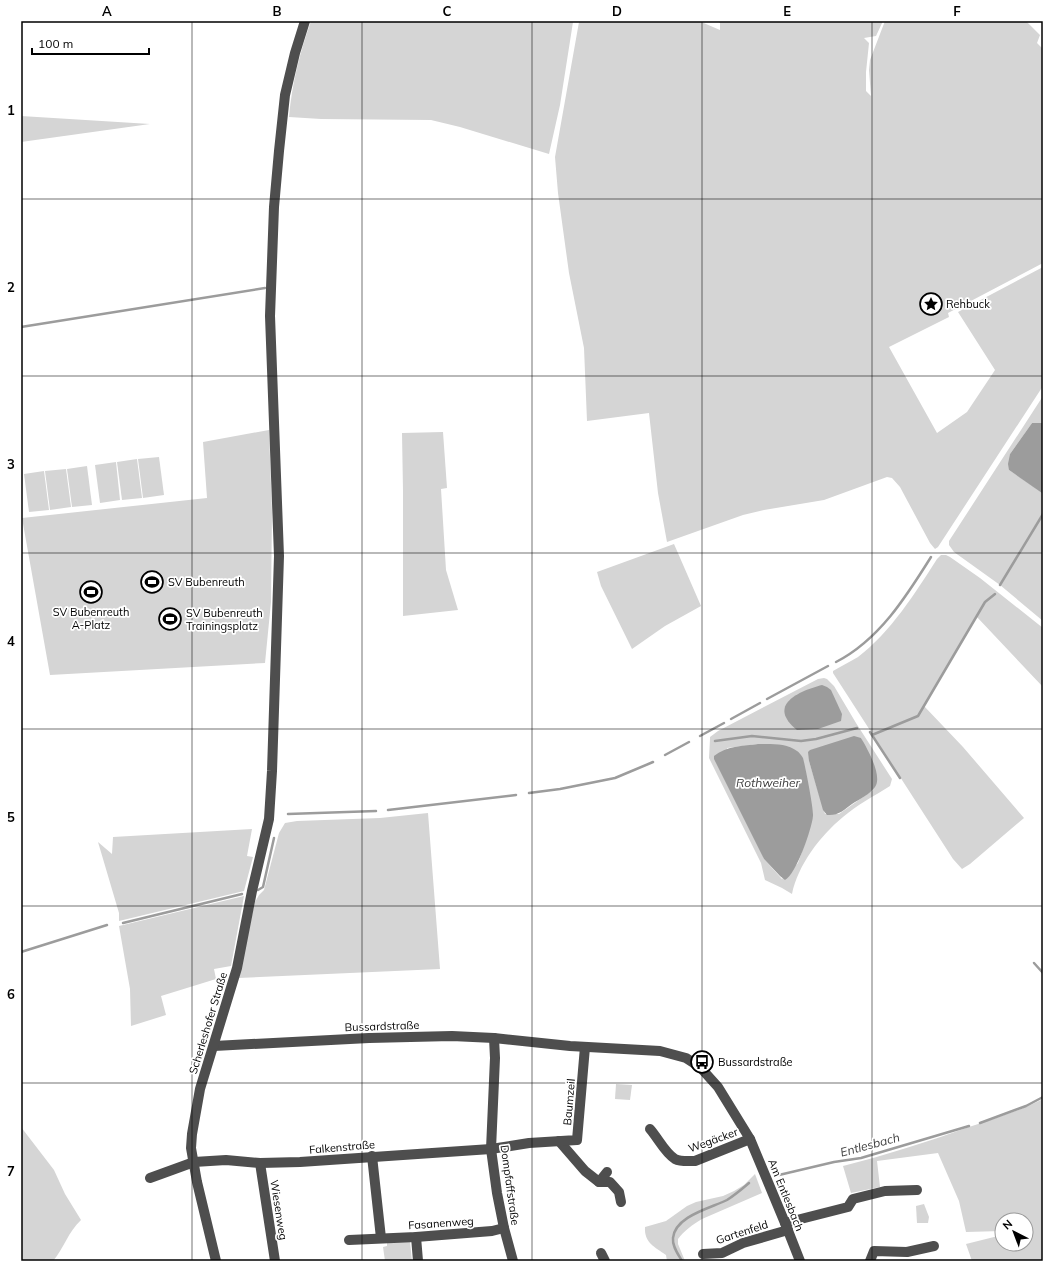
<svg xmlns="http://www.w3.org/2000/svg" width="1064" height="1282" viewBox="0 0 1064 1282" font-family="Mulish,sans-serif">
  <style>
    .green { fill: #d5d5d5; fill-rule: evenodd }
    .water { fill: #9c9c9c }
    .lines { fill: none; stroke-linecap: round; stroke-linejoin: round }
    .stream { stroke: #9c9c9c; stroke-width: 2.5 }
    .minor { stroke: #4e4e4e; stroke-width: 10 }
    .grid { fill: none; stroke: #000; stroke-width: 1; stroke-opacity: 0.55 }
    .labels { text-anchor: middle; stroke-width: 3.5; stroke-linejoin: round; paint-order: stroke }
    .poi-label { font-size: 11px; fill: #000; stroke: #fff; text-anchor: start }
    .street-label { font-size: 11px; fill: #000; stroke: #fff }
    .water-label { font-size: 12px; font-style: italic; fill: #3d3d3d; stroke: #fff }
    .neatline { fill: none; stroke: #000; stroke-width: 1.5 }
    .grid-label { font-size: 13px; text-anchor: middle; font-weight: bold; fill: #000 }
  </style>
  <rect width="100%" height="100%" fill="#fff"/>
  <g class="green">
    <path d="M311 21H699L720 30V23L717 21H883L876 36 864 38 869 43 866 72V91L871 96 869 70 870 60 885 21H1026L1040 35 1037 43 1043 49V263L948 313 949 317 889 347 937 433 967 412 995 370 958 312 1043 267V386L938 547 935 549 930 543 900 487 892 478 887 477 824 500 764 510 743 515 667 542 658 493 649 413 587 421 584 348 569 273 558 193 555 157 579 22H573L560 105 549 154 460 127 431 120 321 119 289 117C292 83 300 52 311 21Z"/>
    <polygon points="21,116 150,124 21,142"/>
    <polygon points="1043,396 1043,423 1032,423 1010,454 1009,470 1042,492 1043,492 1043,621 1000,585 954,552 949,545 949,541"/>
    <polygon points="269,430 272,512 271,602 265,663 50,675 22,518 207,498 203,442"/>
    <polygon points="443,432 447,488 441,489 446,570 458,610 403,616 403,491 402,433"/>
    <polygon points="159,457 164,495 143,498 138,459"/>
    <polygon points="137,459 142,498 122,500 117,462"/>
    <polygon points="116,462 120,500 100,503 95,465"/>
    <polygon points="87,466 92,505 72,507 67,469"/>
    <polygon points="66,469 71,507 50,510 45,471"/>
    <polygon points="44,471 49,510 29,512 24,474"/>
    <polygon points="674,544 701,606 665,626 632,649 601,586 597,572"/>
    <path d="M941 555H946L950 557 980 578 1043 628V687L976 616 924 706 963 747 1024 818 970 864 962 869 953 859 833 673V671C841 666 850 662 858 657 890 633 916 592 937 559Z"/>
    <path d="M824 678 827 679 834 686 856 723 892 779 890 786C874 796 857 805 843 817 820 836 798 865 792 894L782 888 765 880 761 863 709 758 710 739V737L718 731 818 679ZM861 738 873 764V790L839 814H825L809 761ZM758 744 813 815 804 846 798 863 782 879 764 859 727 748Z"/>
    <polygon points="428,813 440,969 238,978 255,902 259,895 264,890 279,833 285,823 297,821 380,818"/>
    <polygon points="252,829 247,856 253,857 244,891 119,921 119,913 98,842 112,854 113,837"/>
    <polygon points="244,896 231,966 214,969 216,979 161,996 166,1015 131,1026 130,989 119,926"/>
    <polygon points="616,1084 632,1085 630,1100 615,1099"/>
    <path d="M1043 1099V1261H972L966 1244 1002 1235V1244H1026V1220H1002V1231L966 1232 959 1201 938 1153 877 1161 880 1187 851 1193 843 1166C886 1155 927 1142 969 1127 994 1119 1019 1111 1043 1099Z"/>
    <path d="M21 1127 54 1170 65 1194 81 1220C68 1232 64 1248 53 1261H21Z"/>
    <path d="M755 1174 762 1193 702 1219C692 1225 684 1231 678 1239V1244L685 1261H667L666 1255C655 1247 644 1243 645 1227L666 1221 687 1206 696 1202 723 1196 734 1191 744 1185Z"/>
    <polygon points="924,1204 929,1217 928,1223 917,1223 916,1206"/>
    <polygon points="387,1241 410,1242 412,1261 385,1261 383,1247 387,1246"/>
  </g>
  <g class="water">
    <polygon points="1032,423 1043,423 1043,492 1042,493 1009,470 1008,464 1010,454"/>
    <path d="M822 685 827 687 831 690 842 714 841 721 818 729 797 730C766 705 799 691 822 685Z"/>
    <path d="M854 736 861 738C867 748 883 776 875 787 870 794 860 799 852 804 844 810 838 816 827 815L823 810 809 761 808 752 810 750Z"/>
    <path d="M758 744C771 744 787 743 797 751 799 752 802 756 803 758 805 765 814 810 813 816 812 828 796 875 785 880L780 876 764 859 714 759V756C726 746 743 746 758 744Z"/>
  </g>
  <g class="lines">
    <g class="stream">
      <polyline points="21,327 265,288"/>
      <polyline points="1000,585 1043,514"/>
      <path d="M836 662C879 640 906 597 931 557"/>
      <polyline points="767,699 828,666"/>
      <polyline points="731,719 760,703"/>
      <polyline points="870,732 900,778"/>
      <polyline points="872,735 918,716 985,602 995,594"/>
      <polyline points="700,736 724,723"/>
      <polyline points="715,741 752,736 801,741 816,739 857,728"/>
      <polyline points="665,755 689,742"/>
      <polyline points="529,793 560,789 615,778 653,762"/>
      <polyline points="388,810 516,795"/>
      <polyline points="288,814 376,811"/>
      <polyline points="258,890 263,887 274,838"/>
      <polyline points="123,923 242,894"/>
      <polyline points="21,952 107,925"/>
      <polyline points="1034,963 1043,973"/>
      <polyline points="980,1123 1026,1106 1043,1097"/>
      <polyline points="774,1174 779,1175 834,1162 861,1158 969,1126"/>
      <path d="M682 1261C678 1254 672 1246 673 1238 675 1216 711 1208 727 1200 735 1195 742 1189 749 1183"/>
    </g>
    <g class="minor">
      <polyline points="494,1038 495,1058 491,1149 497,1193 504,1228 513,1261"/>
      <polyline points="214,1046 369,1038 452,1036 494,1038 570,1046 660,1051 686,1058 700,1067 718,1087 750,1139 785,1223 800,1261"/>
      <path d="M650 1129C658 1138 665 1153 675 1159 681 1162 688 1161 695 1161L750 1139"/>
      <polyline points="559,1141 585,1171 599,1182 610,1182 619,1192 621,1202"/>
      <polyline points="372,1156 381,1238"/>
      <polyline points="260,1163 275,1261"/>
      <polyline points="150,1178 194,1162 226,1160 260,1163 300,1162 491,1149 529,1143 577,1140 585,1047"/>
      <polyline points="599,1182 607,1172"/>
      <polyline points="785,1223 848,1207 853,1199 885,1191 917,1190"/>
      <polyline points="416,1237 418,1261"/>
      <polyline points="349,1240 416,1237 492,1231 504,1228"/>
      <polyline points="601,1253 605,1261"/>
      <polyline points="703,1254 722,1253 743,1243 788,1230"/>
      <polyline points="216,1261 197,1182 191,1148 192,1134 200,1089 237,968 252,891 269,819 272,771 279,556 270,316 274,207 279,151 285,95 295,53 305,21"/>
      <polyline points="870,1261 874,1251 907,1252 934,1246"/>
    </g>
  </g>
  <path class="grid" d="M192 21V1261M362 21V1261M532 21V1261M702 21V1261M872 21V1261M21 199H1043M21 376H1043M21 553H1043M21 729H1043M21 906H1043M21 1083H1043"/>
  <defs>
    <g id="sight-ring" transform="scale(1.15)"><circle r="9.5" fill="#fff" stroke="#000" stroke-width="1.5"/><path d="M0-6L1.8-2.2L6-1.7L2.9 1.2L3.7 5.4L0 3.3L-3.7 5.4L-2.9 1.2L-6-1.7L-1.8-2.2Z" fill="#000"/></g>
    <g id="stadium-ring" transform="scale(1.15)"><circle r="9.5" fill="#fff" stroke="#000" stroke-width="1.5"/><path d="M0-5a6.5 5 0 1 0 0 10a6.5 5 0 1 0 0-10ZM-3.5-1.8h7v3.6h-7Z" fill="#000"/></g>
    <g id="bus-ring" transform="scale(1.15)"><circle r="9.5" fill="#fff" stroke="#000" stroke-width="1.5"/><path d="M-5-6H5V4H4V6H2V4H-2V6H-4V4H-5ZM-3.5-4V0h7V-4ZM-3.5 1.2v1.5H-2V1.2ZM2 1.2v1.5H3.5V1.2Z" fill="#000"/></g>
  </defs>
  <g fill-rule="evenodd">
    <use href="#sight-ring" x="931" y="304"/>
    <use href="#stadium-ring" x="152" y="582"/>
    <use href="#stadium-ring" x="91" y="592"/>
    <use href="#stadium-ring" x="170" y="619"/>
    <use href="#bus-ring" x="702" y="1062"/>
  </g>
  <g class="labels">
    <g class="poi-label">
      <text x="946" y="308">Rehbuck</text>
      <text x="168" y="586">SV Bubenreuth</text>
      <text x="91" y="616" text-anchor="middle">SV Bubenreuth<tspan x="91" dy="13">A-Platz</tspan></text>
      <text x="186" y="617">SV Bubenreuth<tspan x="186" dy="13">Trainingsplatz</tspan></text>
      <text x="718" y="1066">Bussardstraße</text>
    </g>
    <g class="street-label">
      <text transform="translate(208 1023) rotate(-73)" y="4">Scherleshofer Straße</text>
      <text transform="translate(382 1026) rotate(-2)" y="4">Bussardstraße</text>
      <text transform="translate(569 1102) rotate(-85)" y="4">Baumzeil</text>
      <text transform="translate(713 1140) rotate(-20)" y="4">Wegäcker</text>
      <text transform="translate(342 1147) rotate(-5)" y="4">Falkenstraße</text>
      <text transform="translate(510 1185) rotate(82)" y="4">Dompfaffstraße</text>
      <text transform="translate(786 1195) rotate(68)" y="4">Am Entlesbach</text>
      <text transform="translate(279 1210) rotate(81)" y="4">Wiesenweg</text>
      <text transform="translate(441 1223) rotate(-4)" y="4">Fasanenweg</text>
      <text transform="translate(742 1232) rotate(-18)" y="4">Gartenfeld</text>
    </g>
    <g class="water-label">
      <text x="768" y="787">Rothweiher</text>
      <text transform="translate(870 1145) rotate(-15)" y="4">Entlesbach</text>
    </g>
  </g>
  <rect width="1064" height="1282" fill="none" stroke="#ffffff" stroke-width="44"/>
  <g transform="translate(1014 1232) rotate(318)"><circle r="19" fill="#ffffff" stroke="#999999"/>
  <path d="M0-3L7 15L0 10L-7 15Z" fill="#000000"/>
  <text y="-6" font-size="11" font-weight="bold" text-anchor="middle" fill="#000000">N</text>
  </g>
  <path d="M32 48v6h117v-6" fill="none" stroke="#000000" stroke-width="2"/>
  <text x="38" y="48" font-size="12" fill="#000000" stroke="#ffffff" stroke-width="3" paint-order="stroke">100 m</text>
  <rect x="22" y="22" width="1020" height="1238" class="neatline"/>
  <g class="grid-label">
    <text x="107" y="16">A</text>
    <text x="277" y="16">B</text>
    <text x="447" y="16">C</text>
    <text x="617" y="16">D</text>
    <text x="787" y="16">E</text>
    <text x="957" y="16">F</text>
    <text x="11" y="115">1</text>
    <text x="11" y="292">2</text>
    <text x="11" y="469">3</text>
    <text x="11" y="646">4</text>
    <text x="11" y="822">5</text>
    <text x="11" y="999">6</text>
    <text x="11" y="1176">7</text>
  </g>
</svg>
